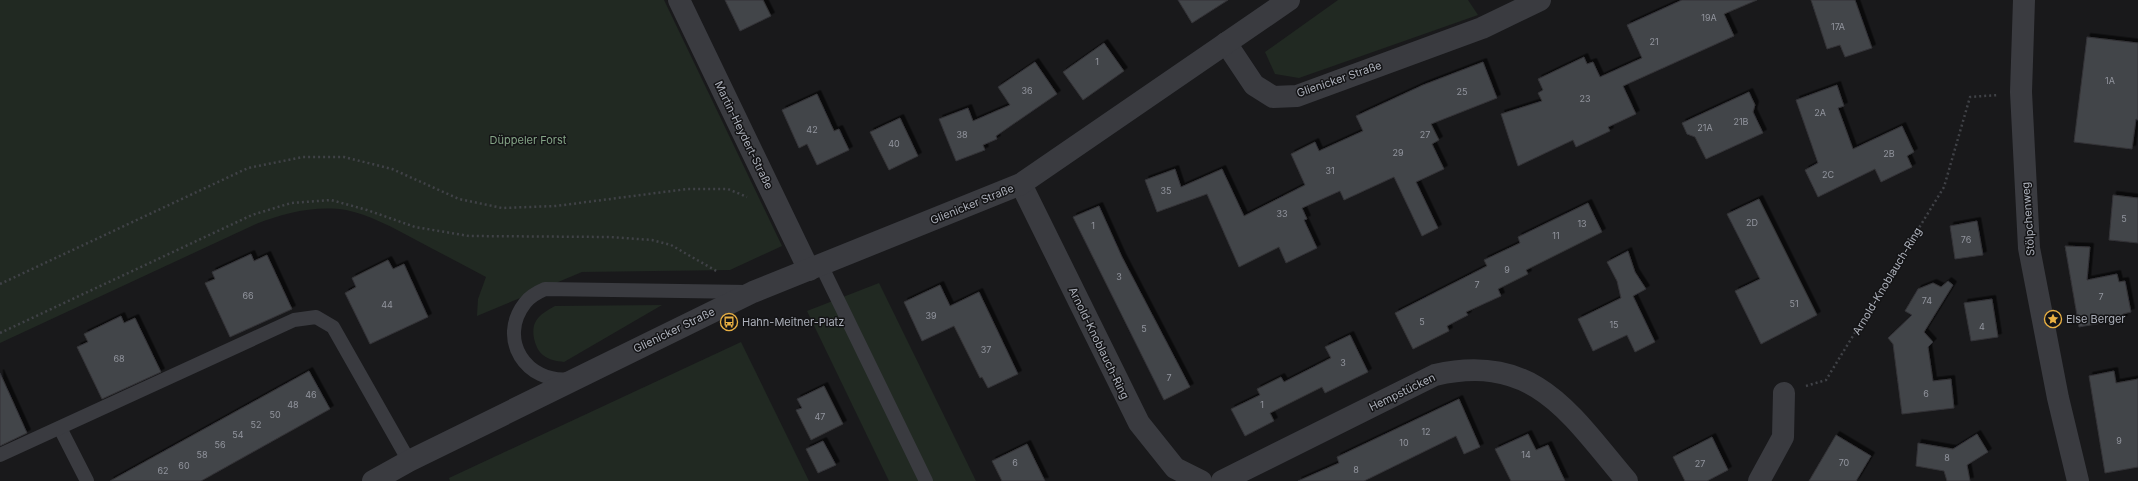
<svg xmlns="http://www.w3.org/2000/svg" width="2138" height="481" viewBox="0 0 2138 481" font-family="Inter,sans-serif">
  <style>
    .green { fill: #212922 }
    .building { fill: #434448; stroke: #333337; filter: url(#shadow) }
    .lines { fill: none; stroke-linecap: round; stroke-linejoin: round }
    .path { stroke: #404247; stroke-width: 2.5; stroke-dasharray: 2 3; stroke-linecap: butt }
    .service { stroke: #3a3b40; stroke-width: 14 }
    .minor { stroke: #3a3b40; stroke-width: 22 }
    .labels { text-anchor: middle; stroke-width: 3; stroke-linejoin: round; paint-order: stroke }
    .number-label { font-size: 9px; fill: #92959e }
    .street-label { font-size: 11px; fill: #acb0ba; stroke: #141416 }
    .park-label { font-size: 11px; fill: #84a486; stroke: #141416 }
    .poi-label { font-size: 11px; fill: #acb0ba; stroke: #141416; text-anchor: start }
  </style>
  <defs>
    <filter id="shadow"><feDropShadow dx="3.5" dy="-3.5" stdDeviation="0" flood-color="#0009"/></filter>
  </defs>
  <rect width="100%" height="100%" fill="#19191b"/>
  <g class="green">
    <path d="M0 0H664L782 246 730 270 582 272 477 316 478 299 486 277C463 265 439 252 416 240 394 228 370 215 346 210 316 205 284 213 256 224L0 343Z"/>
    <polygon points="1338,0 1468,0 1478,15 1299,78 1275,74 1265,52"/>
    <polygon points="879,283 976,481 889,481 807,311"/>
    <path d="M662 305 564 362C556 361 549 360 543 355 535 349 530 330 536 321 540 314 548 310 555 306Z"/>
    <polygon points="741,342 809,481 450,481 449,478"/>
  </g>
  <g class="building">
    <polygon points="725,0 763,0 771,16 740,31"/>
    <polygon points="1178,0 1228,0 1192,23"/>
    <polygon points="1682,0 1757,0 1724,14 1734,36 1623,86 1636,114 1608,127 1610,131 1576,147 1573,140 1518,166 1501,114 1542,101 1538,93 1543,90 1538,79 1584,57 1587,64 1593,62 1600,77 1642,58 1627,25"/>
    <polygon points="1811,0 1855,0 1872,48 1845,57 1840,45 1827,49"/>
    <polygon points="2087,37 2138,43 2138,120 2136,119 2132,149 2074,142"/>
    <polygon points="1104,43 1124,71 1083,100 1063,72"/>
    <polygon points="1035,62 1057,94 996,136 997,139 983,145 985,150 956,161 939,119 968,108 973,121 1010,105 998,87"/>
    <polygon points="1483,62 1497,98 1431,124 1439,140 1432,144 1444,169 1416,182 1438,228 1422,236 1394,177 1344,200 1340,191 1302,208 1307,219 1304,220 1317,248 1286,263 1279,247 1239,267 1207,194 1157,212 1145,180 1175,169 1181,187 1222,169 1244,216 1305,185 1291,154 1315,142 1319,151 1363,131 1356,116 1423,85"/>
    <polygon points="1837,85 1844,106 1838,108 1853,149 1902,126 1914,152 1907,156 1912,167 1881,182 1875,169 1818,197 1805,170 1818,163 1796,100"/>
    <polygon points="1749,92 1755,105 1753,112 1763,133 1706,159 1695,137 1687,134 1682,123"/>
    <polygon points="817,94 834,131 839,129 849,150 817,165 807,144 799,148 782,110"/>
    <polygon points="900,118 918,156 889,170 870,132"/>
    <polygon points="2113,195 2138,198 2138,243 2109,240"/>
    <polygon points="1759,199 1817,315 1761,344 1735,291 1760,279 1727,214"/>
    <polygon points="1588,203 1602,232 1526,270 1528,274 1498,289 1501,296 1466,312 1468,315 1447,326 1449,331 1413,349 1395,313 1487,266 1484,260 1520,243 1518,237"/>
    <polygon points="1099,206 1122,257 1190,387 1164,400 1073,217"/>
    <polygon points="1977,221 1983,255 1955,259 1950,226"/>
    <polygon points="2065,246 2090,247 2087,280 2117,274 2119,282 2125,281 2131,312 2123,314 2124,319 2079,327"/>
    <polygon points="1628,251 1635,272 1646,289 1633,296 1655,342 1635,352 1627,335 1593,351 1578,319 1621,298 1617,281 1607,262"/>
    <polygon points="251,254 254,261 267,255 292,309 230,337 205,283 215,279 212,272"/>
    <polygon points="388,260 393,269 404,264 428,317 370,344 345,293 356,287 352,278"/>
    <polygon points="1948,281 1953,285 1924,332 1933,342 1928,347 1933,381 1951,379 1954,408 1902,414 1893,344 1888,338 1912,315 1905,311 1918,289 1933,283 1941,287"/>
    <polygon points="940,285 950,306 979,292 1018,374 988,388 982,377 980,378 954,326 922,341 904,302"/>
    <polygon points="1992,299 1998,337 1971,341 1964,303"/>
    <polygon points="121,316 124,323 135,318 161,372 102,399 77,347 88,342 84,334"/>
    <polygon points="1350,335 1368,372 1325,393 1322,387 1270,413 1274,421 1245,436 1231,409 1260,395 1257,389 1281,377 1284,382 1331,358 1325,347"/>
    <polygon points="309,371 330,409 201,481 110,481"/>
    <polygon points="2114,371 2116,383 2138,379 2138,467 2105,473 2089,376"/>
    <polygon points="0,373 27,433 0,446"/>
    <polygon points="824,386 843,424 811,440 796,410 802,408 797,399"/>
    <polygon points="1459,399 1480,447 1464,454 1456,436 1364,481 1298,481 1339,463 1337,457"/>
    <polygon points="1528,434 1536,450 1548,445 1565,481 1511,481 1495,449"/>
    <polygon points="1977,434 1988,452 1967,465 1970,481 1947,481 1944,471 1916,466 1918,443 1953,449"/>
    <polygon points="1836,435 1871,456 1856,481 1809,481"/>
    <polygon points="1712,437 1728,470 1707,481 1685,481 1673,457"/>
    <polygon points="823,441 836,465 818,473 806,449"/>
    <polygon points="1027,444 1045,481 1002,481 992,461"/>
  </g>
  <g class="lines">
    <g class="path">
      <polyline points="0,284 248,168 303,157 344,157 392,169 459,199 502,208 556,206 687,189 728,189 747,197"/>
      <polyline points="0,333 252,215 291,203 331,200 367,210 415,227 469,236 610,237 652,240 671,245 718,272"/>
      <polyline points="1806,386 1826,380 1944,187 1970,97 1998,95"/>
    </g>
    <g class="service">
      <polyline points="821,265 926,481"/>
      <path d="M570 379C526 384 497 339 525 303 530 296 538 292 545 289L748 292"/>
      <polyline points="60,428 87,481"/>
      <polyline points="0,455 294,320 316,317 333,327 409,461"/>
    </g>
    <g class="minor">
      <polyline points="679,0 809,270"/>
      <polyline points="2024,0 2021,92 2029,248 2058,398 2078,481"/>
      <polyline points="1226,43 1254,85 1273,97 1297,96 1482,28 1540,0"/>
      <polyline points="1021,184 1139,423 1175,468 1201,481"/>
      <polyline points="373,481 409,461 753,292 1021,184 1289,0"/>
      <path d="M1222 481 1435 375C1535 352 1570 414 1627 481"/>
      <polyline points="1759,481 1783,437 1784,393"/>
    </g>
  </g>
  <defs>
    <g id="sight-ring" transform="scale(0.9)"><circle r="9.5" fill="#141416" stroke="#e9b043" stroke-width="1.5"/><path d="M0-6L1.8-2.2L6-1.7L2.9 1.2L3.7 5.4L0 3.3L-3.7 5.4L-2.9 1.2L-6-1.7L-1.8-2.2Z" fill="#e9b043"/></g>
    <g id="bus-ring" transform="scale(0.9)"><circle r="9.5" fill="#141416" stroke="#e9b043" stroke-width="1.5"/><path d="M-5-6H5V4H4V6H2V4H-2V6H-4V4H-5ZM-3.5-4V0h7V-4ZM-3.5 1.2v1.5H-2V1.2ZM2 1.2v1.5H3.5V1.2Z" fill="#e9b043"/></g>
  </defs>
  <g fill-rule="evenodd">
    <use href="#sight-ring" x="2053" y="319"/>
    <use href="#bus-ring" x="729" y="322"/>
  </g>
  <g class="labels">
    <g class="number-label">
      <text x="1709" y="21">19A</text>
      <text x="1838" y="30">17A</text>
      <text x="1654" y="45">21</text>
      <text x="1097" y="65">1</text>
      <text x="2110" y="84">1A</text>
      <text x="1027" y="94">36</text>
      <text x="1462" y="95">25</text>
      <text x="1585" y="102">23</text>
      <text x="1820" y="116">2A</text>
      <text x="1741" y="125">21B</text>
      <text x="1705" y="131">21A</text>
      <text x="812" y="133">42</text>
      <text x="962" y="138">38</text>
      <text x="1425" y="138">27</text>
      <text x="894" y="147">40</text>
      <text x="1398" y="156">29</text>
      <text x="1889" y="157">2B</text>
      <text x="1330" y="174">31</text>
      <text x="1828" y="178">2C</text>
      <text x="1166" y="194">35</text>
      <text x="1282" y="217">33</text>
      <text x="2124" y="222">5</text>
      <text x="1752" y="226">2D</text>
      <text x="1582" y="227">13</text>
      <text x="1093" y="229">1</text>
      <text x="1556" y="239">11</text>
      <text x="1966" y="243">76</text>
      <text x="1507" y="273">9</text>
      <text x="1119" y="280">3</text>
      <text x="1477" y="288">7</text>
      <text x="248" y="299">66</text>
      <text x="2101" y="300">7</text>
      <text x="1927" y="304">74</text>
      <text x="1794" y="307">51</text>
      <text x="387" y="308">44</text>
      <text x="931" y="319">39</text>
      <text x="1422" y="325">5</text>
      <text x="1614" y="328">15</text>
      <text x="1982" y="330">4</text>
      <text x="1144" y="332">5</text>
      <text x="986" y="353">37</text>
      <text x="119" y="362">68</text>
      <text x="1343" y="366">3</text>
      <text x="1169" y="381">7</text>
      <text x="1926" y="397">6</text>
      <text x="311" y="398">46</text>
      <text x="293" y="408">48</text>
      <text x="1262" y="408">1</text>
      <text x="275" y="418">50</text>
      <text x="820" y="420">47</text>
      <text x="256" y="428">52</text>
      <text x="1426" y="435">12</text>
      <text x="238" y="438">54</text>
      <text x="2119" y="444">9</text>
      <text x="1404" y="446">10</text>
      <text x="220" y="448">56</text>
      <text x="202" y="458">58</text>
      <text x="1526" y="458">14</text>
      <text x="1947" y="461">8</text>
      <text x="1015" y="466">6</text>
      <text x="1844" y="466">70</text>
      <text x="1700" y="467">27</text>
      <text x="184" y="469">60</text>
      <text x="1356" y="473">8</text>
      <text x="163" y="474">62</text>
    </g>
    <g class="street-label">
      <text transform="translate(1339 79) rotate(-19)" y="4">Glienicker Straße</text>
      <text transform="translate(744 135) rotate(64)" y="4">Martin-Heydert-Straße</text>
      <text transform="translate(972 204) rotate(-22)" y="4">Glienicker Straße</text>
      <text transform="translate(2028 219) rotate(-94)" y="4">Stölpchenweg</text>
      <text transform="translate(1887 281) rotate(-59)" y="4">Arnold-Knoblauch-Ring</text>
      <text transform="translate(674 330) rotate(-26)" y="4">Glienicker Straße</text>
      <text transform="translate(1099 343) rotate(64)" y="4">Arnold-Knoblauch-Ring</text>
      <text transform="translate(1402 392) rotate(-26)" y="4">Hempstücken</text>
    </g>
    <g class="park-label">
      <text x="528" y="144">Düppeler Forst</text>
    </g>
    <g class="poi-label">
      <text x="2066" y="323">Else Berger</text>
      <text x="742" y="326">Hahn-Meitner-Platz</text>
    </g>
  </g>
</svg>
